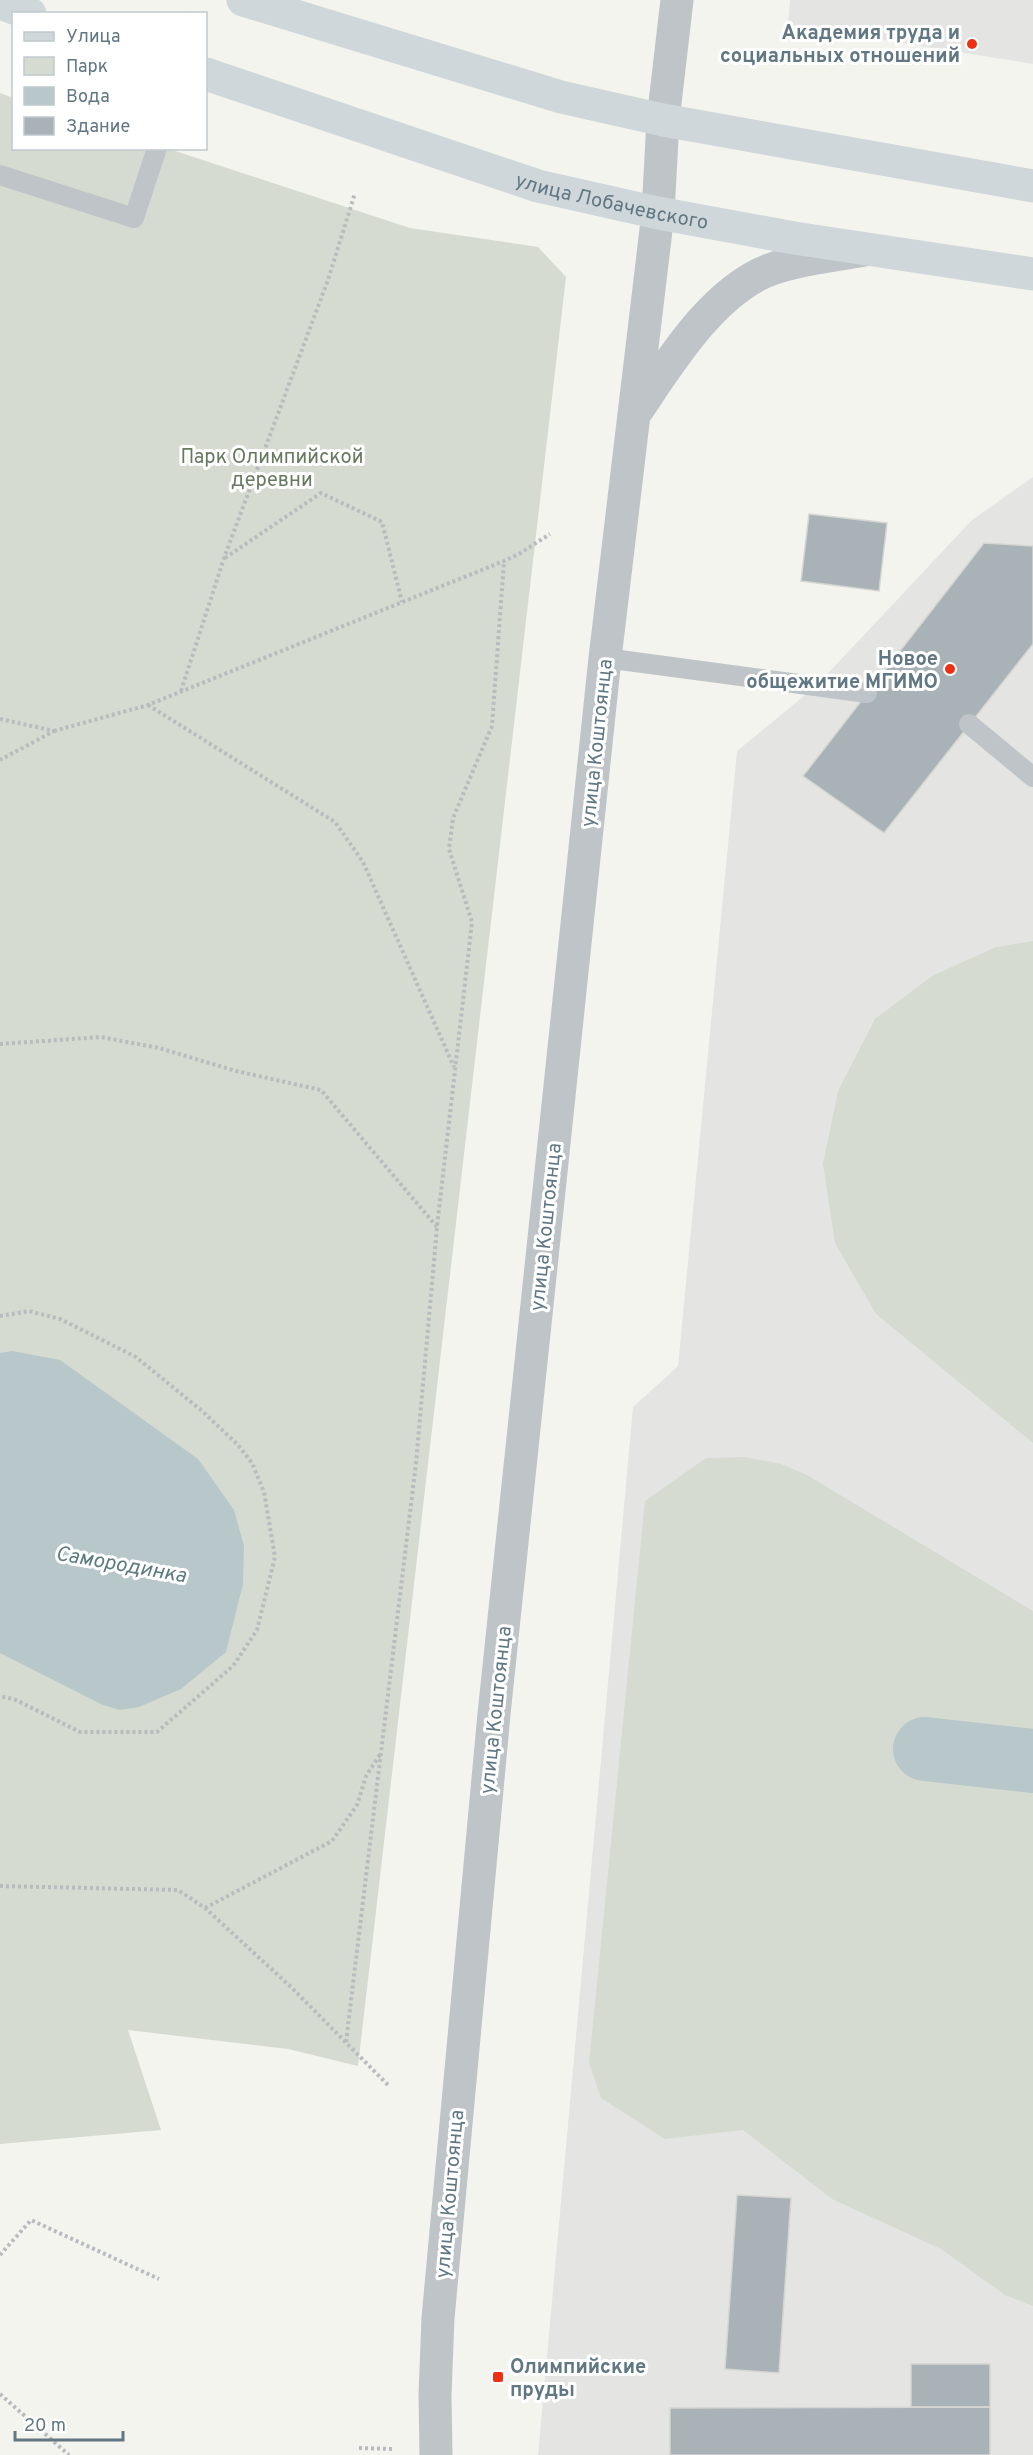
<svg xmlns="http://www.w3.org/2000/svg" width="1033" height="2455" viewBox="0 0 1033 2455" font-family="Overpass,sans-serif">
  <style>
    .built { fill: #e4e5e3 }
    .green { fill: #d5dbd0 }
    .water { fill: #b7c7ca }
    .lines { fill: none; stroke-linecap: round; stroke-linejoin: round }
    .river { stroke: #b7c7ca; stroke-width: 64 }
    .building { fill: #a9b3b7; stroke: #d5d5d2; stroke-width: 1.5 }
    .path { stroke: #b8bcbe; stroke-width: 4; stroke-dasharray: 3 3; stroke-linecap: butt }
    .service { stroke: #bec4c7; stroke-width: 20 }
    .tertiary { stroke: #bec4c7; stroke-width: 33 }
    .secondary { stroke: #d0d7da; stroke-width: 33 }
    .poi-dot { fill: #ef2f14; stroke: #fff; stroke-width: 2 }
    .labels { text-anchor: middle; stroke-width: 6; stroke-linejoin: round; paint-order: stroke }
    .poi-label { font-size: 20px; font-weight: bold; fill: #617783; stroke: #fff; text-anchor: end }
    .street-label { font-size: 20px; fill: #617783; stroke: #fff }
    .park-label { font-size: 20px; fill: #687960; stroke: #fff }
    .water-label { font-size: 21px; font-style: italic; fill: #5c7b81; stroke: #fff }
  </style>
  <rect width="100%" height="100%" fill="#f4f4ef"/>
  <g class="built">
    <polygon points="790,0 1033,0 1033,64 788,25"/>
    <polygon points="1033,477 1033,2455 538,2455 633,1407 678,1366 737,751 816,686 972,520"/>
  </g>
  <g class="green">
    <polygon points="0,93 13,98 14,148 169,149 410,228 538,247 566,277 358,2066 288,2049 128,2030 161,2130 0,2144"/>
    <polygon points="1033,941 1033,1443 876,1314 835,1243 823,1164 838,1091 875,1019 932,976 996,947"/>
    <polygon points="745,1457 781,1464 807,1475 1033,1611 1033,2306 1005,2295 941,2249 832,2199 743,2130 665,2139 601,2098 589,2063 645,1501 706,1458"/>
  </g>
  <polygon class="water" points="12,1351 60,1360 198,1459 234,1510 244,1546 243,1584 226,1652 181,1689 139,1707 120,1710 103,1705 0,1653 0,1353"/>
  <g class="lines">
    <polyline class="river" points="925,1749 1033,1761"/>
  </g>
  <g class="building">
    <polygon points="809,514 887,523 879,591 801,581"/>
    <polygon points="984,543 1033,546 1033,644 884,833 803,776"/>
    <polygon points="737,2195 791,2198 779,2373 725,2369"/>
    <rect x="911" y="2364" width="79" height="43"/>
    <polygon points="990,2407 990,2455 670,2455 670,2408"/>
  </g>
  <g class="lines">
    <g class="path">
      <polyline points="225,558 321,493 382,522 402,602"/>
      <polyline points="181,691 224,558 328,280 355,193"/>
      <polyline points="148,705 335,822 363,862 454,1067"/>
      <polyline points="0,719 54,731 0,760"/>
      <polyline points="54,731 148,705 504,561 519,554 550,534"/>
      <polyline points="0,1044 101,1037 159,1048 236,1071 321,1090 437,1227"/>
      <polyline points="0,1316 29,1311 60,1319 136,1357 202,1411 238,1445 252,1463 264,1492 275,1557 257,1630 233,1666 157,1732 80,1732 16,1700 0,1696"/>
      <polyline points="0,1886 178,1890 205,1908 291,1987 389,2086"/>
      <polyline points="205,1908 332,1841 357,1805 366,1776 381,1753"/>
      <polyline points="346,2042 416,1463 437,1227 472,922 449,849 453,818 492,726 504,561"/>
      <polyline points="0,2255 31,2220 159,2279"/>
      <polyline points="0,2394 69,2455"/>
      <polyline points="359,2448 393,2449"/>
    </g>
    <g class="service">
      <polyline points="0,175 134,218 157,148"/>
      <polyline points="605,658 867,693"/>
      <polyline points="969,724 1033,777"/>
    </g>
    <g class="tertiary">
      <path d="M638 409C671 360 713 292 769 270 798 259 833 256 864 250"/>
      <polyline points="436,2455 435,2395 438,2318 494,1714 605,658 658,213 663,120 677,0"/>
    </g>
    <g class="secondary">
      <polyline points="243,0 561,97 663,120 1033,186"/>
      <polyline points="0,3 30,14"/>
      <path id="s1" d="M206 74 538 186 658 213 794 238 1033 274"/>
    </g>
  </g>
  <g class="poi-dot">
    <circle cx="972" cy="44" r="6"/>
    <circle cx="950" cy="669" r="6"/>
    <rect x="492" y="2371" width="12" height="12" rx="3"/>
  </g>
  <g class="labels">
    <g class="poi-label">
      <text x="960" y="39">Академия труда и<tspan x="960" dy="23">социальных отношений</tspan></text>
      <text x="938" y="665">Новое<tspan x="938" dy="23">общежитие МГИМО</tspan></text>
      <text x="510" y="2373" text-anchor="start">Олимпийские<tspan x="510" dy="23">пруды</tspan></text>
    </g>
    <g class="street-label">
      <text dy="7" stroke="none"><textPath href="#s1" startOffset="426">улица Лобачевского</textPath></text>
      <text transform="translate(596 743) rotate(-84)" y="7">улица Коштоянца</text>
      <text transform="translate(545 1227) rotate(-84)" y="7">улица Коштоянца</text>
      <text transform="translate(495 1710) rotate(-84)" y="7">улица Коштоянца</text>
      <text transform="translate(449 2194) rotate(-85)" y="7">улица Коштоянца</text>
    </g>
    <g class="park-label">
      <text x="272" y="463">Парк Олимпийской<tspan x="272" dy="23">деревни</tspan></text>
    </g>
    <g class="water-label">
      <text transform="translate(121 1564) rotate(10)" y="7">Самородинка</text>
    </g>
  </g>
  <rect x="12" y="12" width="195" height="138" fill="#ffffff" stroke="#c0c9cd" stroke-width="1.5"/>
  <rect x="24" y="32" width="30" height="9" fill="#d0d7da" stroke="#c0c9cd" stroke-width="1.5"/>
  <text x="66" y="42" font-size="18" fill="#617783">Улица</text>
  <rect x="24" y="57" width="30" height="18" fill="#d5dbd0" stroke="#c0c9cd" stroke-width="1.5"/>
  <text x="66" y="72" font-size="18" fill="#617783">Парк</text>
  <rect x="24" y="87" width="30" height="18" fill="#b7c7ca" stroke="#c0c9cd" stroke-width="1.5"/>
  <text x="66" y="102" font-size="18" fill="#617783">Вода</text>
  <rect x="24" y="117" width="30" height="18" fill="#a9b3b7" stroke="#c0c9cd" stroke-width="1.5"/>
  <text x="66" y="132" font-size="18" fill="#617783">Здание</text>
  <path d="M15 2431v9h108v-9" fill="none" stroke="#617783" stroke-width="3"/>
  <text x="24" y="2431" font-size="18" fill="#617783" stroke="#ffffff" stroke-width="4.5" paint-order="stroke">20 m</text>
</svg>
